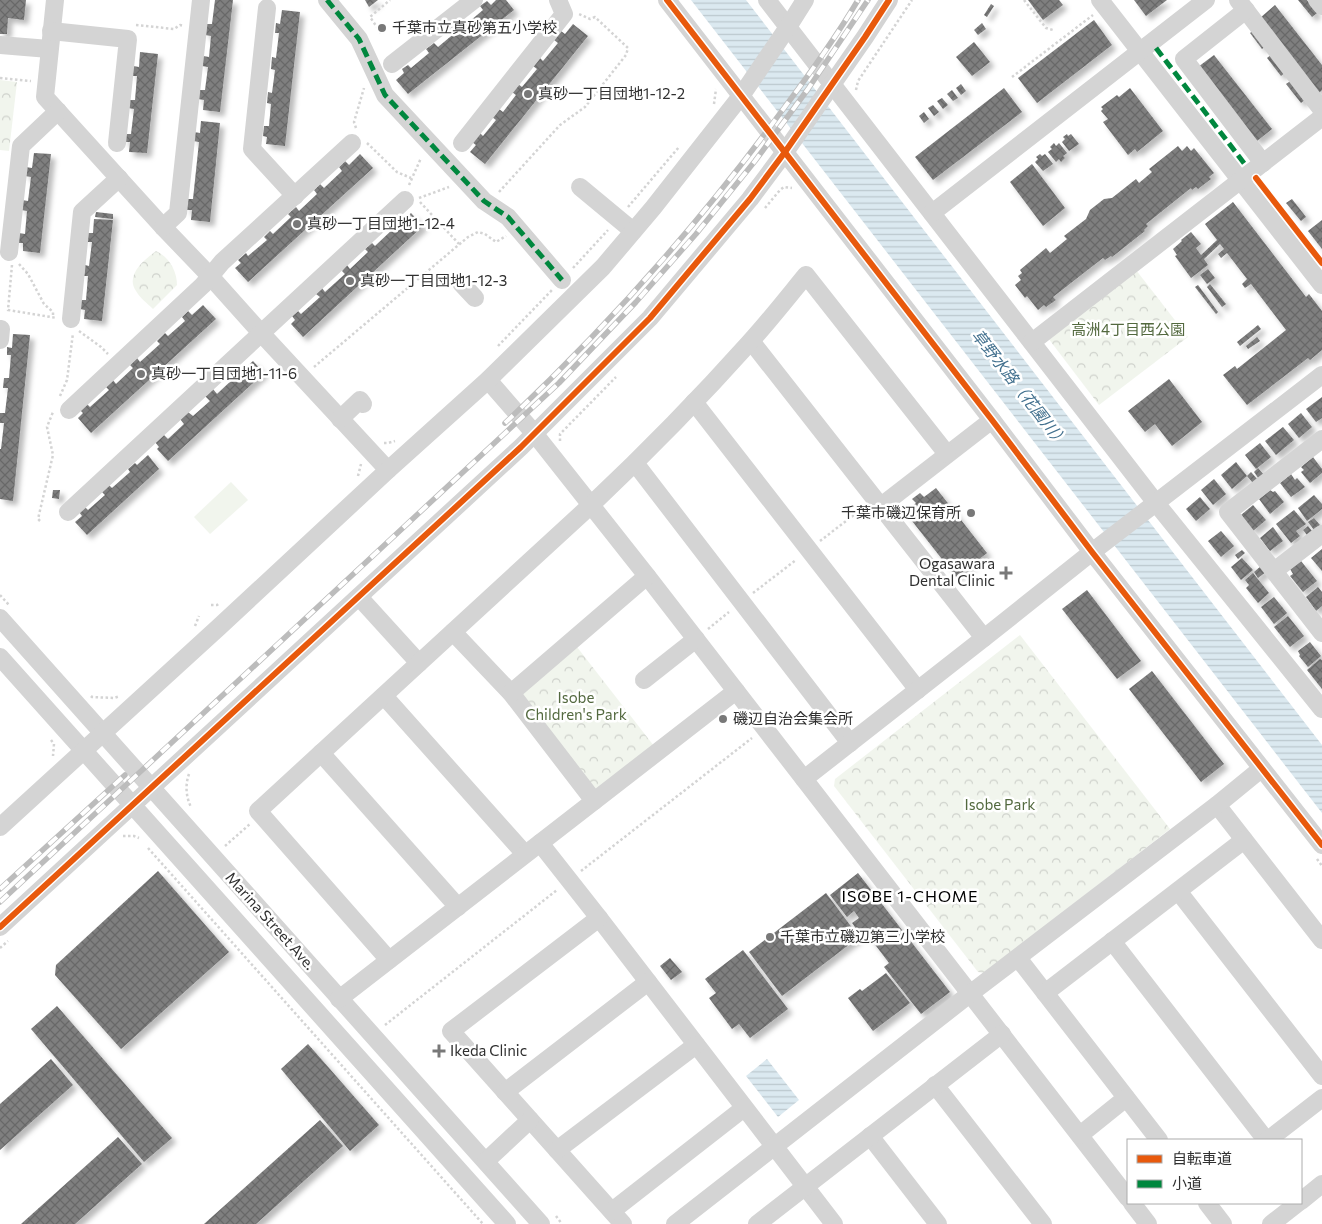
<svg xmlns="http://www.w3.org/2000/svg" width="1322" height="1224" viewBox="0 0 1322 1224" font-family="Commissioner,'Noto Sans JP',sans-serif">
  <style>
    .park { fill: url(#park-crowns) }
    .pitch { fill: #f1f5ed }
    .water { fill: url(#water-rules) }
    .building { fill: url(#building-cross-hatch); filter: url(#shadow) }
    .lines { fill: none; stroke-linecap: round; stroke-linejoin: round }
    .path { stroke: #d4d4d4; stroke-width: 2.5; stroke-dasharray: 2.5 2.5; stroke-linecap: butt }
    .minor { stroke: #d4d4d4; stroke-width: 18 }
    .rail-casing { stroke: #bcbcbc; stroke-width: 5.5 }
    .rail { stroke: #fff; stroke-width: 4; stroke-dasharray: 11; stroke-linecap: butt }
    .quiet { stroke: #00873e; stroke-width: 5; stroke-dasharray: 10 5; stroke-linecap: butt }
    .cycleway-casing { stroke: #fff; stroke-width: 9 }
    .cycleway { stroke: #e8590c; stroke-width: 6 }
    .poi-dot { fill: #787878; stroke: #fff; stroke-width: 2 }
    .labels { text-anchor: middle; stroke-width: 5; stroke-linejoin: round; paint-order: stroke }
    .poi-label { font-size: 15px; fill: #303030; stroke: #fff; text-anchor: start }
    .park-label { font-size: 15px; fill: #53693f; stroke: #fff }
    .street-label { font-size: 15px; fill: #303030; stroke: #fff }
    .water-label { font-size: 16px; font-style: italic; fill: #42708e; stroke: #fff }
    .neighbourhood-label { font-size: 16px; letter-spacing: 1px; fill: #000; stroke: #fff }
  </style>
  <defs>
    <pattern id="park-crowns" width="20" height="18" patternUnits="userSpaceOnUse" patternTransform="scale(1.25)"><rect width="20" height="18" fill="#f1f5ed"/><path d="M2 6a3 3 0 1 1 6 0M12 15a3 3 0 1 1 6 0" fill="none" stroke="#cfd2cc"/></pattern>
    <pattern id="water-rules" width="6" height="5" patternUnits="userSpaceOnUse" patternTransform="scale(1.25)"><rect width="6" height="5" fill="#dbe9f0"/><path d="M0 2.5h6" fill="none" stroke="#bcc8ce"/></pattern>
    <pattern id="building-cross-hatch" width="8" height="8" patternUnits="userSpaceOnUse" patternTransform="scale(1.25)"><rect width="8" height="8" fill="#7f7f7f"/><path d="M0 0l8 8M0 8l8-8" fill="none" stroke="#686868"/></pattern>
    <filter id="shadow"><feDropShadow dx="4.5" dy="4.5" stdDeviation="2.5" flood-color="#0004"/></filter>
  </defs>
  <rect width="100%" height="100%" fill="#fff"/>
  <g class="park">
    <polygon points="0,80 17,82 9,151 0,150"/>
    <path d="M156 251C169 257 177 271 177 285L153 309C147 303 140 298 136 291 125 275 144 260 156 251Z"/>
    <polygon points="1136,270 1188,337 1099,405 1048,338"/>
    <polygon points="1020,635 1170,829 985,973 978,972 834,786 835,779"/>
    <polygon points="577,647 654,746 600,790 593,789 522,698 523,692"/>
  </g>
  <polygon class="pitch" points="231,482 248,500 210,534 194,517"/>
  <g class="water">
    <polygon points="691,0 746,0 1322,745 1322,813"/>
    <polygon points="767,1059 799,1100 778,1117 746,1076"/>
  </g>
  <g class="building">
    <polygon points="0,0 26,0 24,20 8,18 7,34 0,34"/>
    <polygon points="215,0 233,0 220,112 203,110 204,100 198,99 199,90 205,90 208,67 202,66 203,56 209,57 211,36 205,35 206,24 212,24"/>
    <polygon points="365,0 378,0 369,7"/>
    <polygon points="496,0 506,0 514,10 408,94 396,80 404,73 402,69 408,65 411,68 429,53 426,49 434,43 438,47 456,32 453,28 461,22 464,26 483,10 480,6 487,1 491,5"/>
    <polygon points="1028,0 1059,0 1063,5 1043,20"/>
    <polygon points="1134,0 1167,0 1146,16"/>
    <polygon points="1298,0 1307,0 1317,13 1312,17"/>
    <polygon points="991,4 994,6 987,17 984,15"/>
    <polygon points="1275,5 1322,65 1322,90 1319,93 1260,18"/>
    <polygon points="282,10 300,12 285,146 266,144 267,137 263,136 264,126 269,126 271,104 267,103 268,92 272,93 275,70 271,69 272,57 276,58 279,33 275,33 276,23 280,24"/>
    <polygon points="1094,20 1112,45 1037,103 1018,78"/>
    <polygon points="982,23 986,29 978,35 974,30"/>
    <polygon points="573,24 588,36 485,164 470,152 476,145 472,142 480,133 483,136 496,120 492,117 499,109 503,112 516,95 512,92 518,84 522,87 537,69 533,66 540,58 543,61 558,43 554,40 561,31 565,34"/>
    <polygon points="1254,30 1266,46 1262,49 1250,33"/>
    <polygon points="974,42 990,62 972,76 956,57"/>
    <polygon points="140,52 158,54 147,153 129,152 130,142 124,142 125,134 131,134 134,109 128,108 129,100 135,100 137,76 132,76 133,66 139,67"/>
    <polygon points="1272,54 1286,72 1281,76 1267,58"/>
    <polygon points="1214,55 1272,129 1257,141 1198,67"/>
    <polygon points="1292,80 1306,99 1301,103 1286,84"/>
    <polygon points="961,84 966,91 961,95 956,88"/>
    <polygon points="1004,88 1022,112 933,180 915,157"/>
    <polygon points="1130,88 1163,131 1137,152 1135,149 1128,155 1103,122 1108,119 1101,111 1103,109 1101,107 1117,95 1119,97"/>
    <polygon points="952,90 958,98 953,101 947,94"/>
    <polygon points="942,98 948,105 943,109 937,101"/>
    <polygon points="933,105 939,112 934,116 928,108"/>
    <polygon points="924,112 929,119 924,123 919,116"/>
    <polygon points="201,121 220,123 210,222 191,220 192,210 186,210 187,199 193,199 199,142 193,141 194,132 200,133"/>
    <polygon points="1067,134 1068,136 1071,134 1079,144 1069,151 1062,142 1065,139 1063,137"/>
    <polygon points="1054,143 1056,146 1059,143 1067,153 1063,156 1065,158 1061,162 1059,159 1056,162 1048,152 1052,149 1050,147"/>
    <polygon points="1178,146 1182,151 1187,146 1191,151 1194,148 1214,173 1209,177 1211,179 1198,189 1196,187 1192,190 1191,188 1146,224 1148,226 1144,230 1145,231 1112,257 1111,256 1105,260 1103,258 1053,297 1056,300 1046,307 1044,305 1038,310 1027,296 1025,298 1015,285 1021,280 1018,276 1022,273 1020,270 1046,248 1050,253 1067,239 1064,236 1086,219 1090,210 1104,199 1112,198 1136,179 1139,183 1152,172 1149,169"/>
    <polygon points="34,153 51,154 40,253 23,251 23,243 18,243 19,233 25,234 27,211 21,210 22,200 28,201 31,177 25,176 26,167 32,168"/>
    <polygon points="360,154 373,168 248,282 235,268 241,263 238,260 246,253 248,256 267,240 264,237 270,231 273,234 291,217 288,214 296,207 299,211 317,194 314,190 320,184 324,188 342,171 339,167 345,161 349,165"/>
    <polygon points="1040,154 1042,156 1045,154 1053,164 1043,171 1035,162 1038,159 1036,157"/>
    <polygon points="1032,164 1065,208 1043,226 1010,182"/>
    <polygon points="1292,199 1306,217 1301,221 1286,203"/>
    <polygon points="1233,202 1306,297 1309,294 1322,311 1322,350 1310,360 1308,358 1247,405 1223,375 1235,366 1237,369 1286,330 1251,284 1245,288 1242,284 1247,279 1227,253 1221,258 1218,254 1224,249 1220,244 1204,259 1208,265 1191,278 1175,256 1177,255 1173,249 1182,241 1181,240 1191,232 1201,244 1196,248 1201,255 1217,240 1205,224"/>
    <polygon points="96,212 113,214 113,219 95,217"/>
    <polygon points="411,213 423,226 303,337 291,324 295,320 292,316 298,311 301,314 320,297 316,294 322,288 325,292 345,274 342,271 347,265 350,269 368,252 365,249 372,243 375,246 394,228 391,225 397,219 400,223"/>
    <polygon points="94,219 113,220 102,321 84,319 85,310 80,309 81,300 86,300 88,276 84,276 85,265 89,266 92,242 87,242 88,233 93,233"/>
    <polygon points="1322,220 1322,249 1308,231"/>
    <polygon points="1208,269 1215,278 1207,284 1200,275"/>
    <polygon points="1210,284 1226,304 1222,307 1207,287"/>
    <polygon points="1198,285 1218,312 1216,314 1195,287"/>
    <polygon points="203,305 216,319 91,433 78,418 83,413 80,410 87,404 90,407 109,390 106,387 113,380 116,384 133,368 130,365 137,358 140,362 160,344 157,341 165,333 168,336 185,321 182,317 188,311 192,315"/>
    <polygon points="1258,325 1261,329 1240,346 1237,342"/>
    <polygon points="13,334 30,335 13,501 0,499 0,449 1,449 4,423 0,423 0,413 5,413 8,388 3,388 4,378 9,378 11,355 7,355 7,347 12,348"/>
    <polygon points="1257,337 1260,341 1248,349 1246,346"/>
    <polygon points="253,361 264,373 168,461 157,449 159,447 155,442 163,434 168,439 184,424 180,419 188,412 193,416 210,401 205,396 213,389 217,394 234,378 230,374 238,366 242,371"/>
    <polygon points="1169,379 1202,422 1172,446 1155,424 1145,432 1128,411"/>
    <polygon points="1322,397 1322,418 1316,422 1306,409"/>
    <polygon points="1301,413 1312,427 1299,438 1288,424"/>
    <polygon points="1283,427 1294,440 1276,455 1265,441"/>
    <polygon points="1260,443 1271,457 1256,469 1245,455"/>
    <polygon points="148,455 159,469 87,535 75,522 82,516 79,512 85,507 88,510 105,495 102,492 109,485 112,488 130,472 128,469 135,463 137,465"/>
    <polygon points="1313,457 1322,469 1322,473 1310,483 1301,472 1304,470 1301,467"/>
    <polygon points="1236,462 1247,476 1232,489 1221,475"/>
    <polygon points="1258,468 1264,475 1259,479 1254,472"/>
    <polygon points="1251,472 1258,480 1253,483 1247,476"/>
    <polygon points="1291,474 1295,480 1297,478 1305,487 1291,497 1280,483"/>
    <polygon points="1214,479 1226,494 1213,505 1201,490"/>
    <polygon points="936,488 987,553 956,577 905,512 916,503 912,499 920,493 924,497"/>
    <polygon points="53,490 60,490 59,499 52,498"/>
    <polygon points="1270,490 1273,492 1275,491 1284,502 1270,514 1259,499"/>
    <polygon points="1314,495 1322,504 1322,509 1307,521 1298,508"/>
    <polygon points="1200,497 1210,509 1196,521 1186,509"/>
    <polygon points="1253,505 1266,520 1253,531 1241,515"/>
    <polygon points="1294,510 1306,524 1296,531 1300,536 1291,543 1276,524"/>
    <polygon points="1314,518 1320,525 1314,530 1308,522"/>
    <polygon points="1308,526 1312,531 1307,535 1303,530"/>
    <polygon points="1273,527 1283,541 1270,551 1260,538"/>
    <polygon points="1221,531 1234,546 1221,557 1208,541"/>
    <polygon points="1322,549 1322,571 1311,558"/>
    <polygon points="1242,550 1245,553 1238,559 1235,555"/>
    <polygon points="1242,558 1253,570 1241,580 1231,567"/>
    <polygon points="1301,561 1317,581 1303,592 1290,576 1293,574 1290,569"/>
    <polygon points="1261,566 1266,572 1258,578 1254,572"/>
    <polygon points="1253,573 1269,593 1258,603 1246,588 1249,585 1245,580"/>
    <polygon points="1318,587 1322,592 1322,606 1316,611 1306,597"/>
    <polygon points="1087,590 1141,661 1117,679 1062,609"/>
    <polygon points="1274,597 1287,613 1274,624 1261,607"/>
    <polygon points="1288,616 1304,636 1290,647 1274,627"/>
    <polygon points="1310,642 1321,656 1308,667 1299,656 1300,655 1298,651"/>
    <polygon points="1320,659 1322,660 1322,689 1307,670"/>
    <polygon points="1152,671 1224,764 1201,782 1129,689"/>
    <polygon points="158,871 229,952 121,1049 55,975 56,965"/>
    <polygon points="858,873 950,992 921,1014 884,967 889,963 867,934 862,937 852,923 859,918 854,911 847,917 830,895"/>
    <polygon points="826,893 859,937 782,996 749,952"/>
    <polygon points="743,950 788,1009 750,1038 739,1024 732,1029 709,998 716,993 705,979"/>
    <polygon points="670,958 682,972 671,980 660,966"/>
    <polygon points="886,973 910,1003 873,1031 848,998 860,989 862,991"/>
    <polygon points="57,1006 172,1138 144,1162 31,1029"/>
    <polygon points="308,1044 379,1125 350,1151 281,1069"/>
    <polygon points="51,1059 73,1085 0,1150 0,1104"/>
    <polygon points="320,1120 343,1146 256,1224 204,1224"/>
    <polygon points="118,1137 142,1164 75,1224 21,1224"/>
  </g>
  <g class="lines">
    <g class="path">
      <polyline points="1024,0 1046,28 1053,30"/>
      <polyline points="136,25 174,29 180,25 184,26"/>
      <polyline points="381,33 370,17 390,0"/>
      <polyline points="1012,77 1093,15"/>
      <polyline points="0,78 31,81"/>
      <polyline points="856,90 858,81 912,0"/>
      <polyline points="714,104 716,89"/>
      <polyline points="356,128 354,122 364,88"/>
      <polyline points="367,143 397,172 411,178"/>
      <polyline points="409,185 421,158"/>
      <polyline points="499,192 560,125 585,107 626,55 628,48 595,17 590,19 579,14"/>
      <polyline points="419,198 449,187"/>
      <polyline points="420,202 459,244"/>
      <polyline points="628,207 679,147"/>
      <polyline points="765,208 780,190 784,187 792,188"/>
      <polyline points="19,264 28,274 44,304 53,312 53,317"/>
      <polyline points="12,265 8,310 57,318"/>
      <polyline points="573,268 608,230"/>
      <polyline points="79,331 101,347 108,354"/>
      <polyline points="498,346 552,290"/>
      <polyline points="314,367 468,237 478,232 485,234 496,242 506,236"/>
      <polyline points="60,396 67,380 73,333"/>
      <polyline points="560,441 560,434 616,377"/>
      <polyline points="384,443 388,443 395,441"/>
      <polyline points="358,476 361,464"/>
      <polyline points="40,521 38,519 53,455 47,427 53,412"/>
      <polyline points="820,541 863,508"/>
      <polyline points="753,593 796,560"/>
      <polyline points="0,595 9,605"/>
      <polyline points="211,605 217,605 220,603"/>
      <polyline points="195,626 199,616"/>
      <polyline points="708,629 729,612"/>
      <polyline points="91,696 92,697 114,698 120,696"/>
      <polyline points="51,740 54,744 53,756"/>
      <path d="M189 774C185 785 186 797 191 807"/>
      <polyline points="123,836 134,836 139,838"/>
      <polyline points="225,846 250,824"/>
      <polyline points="148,848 483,1224"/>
      <polyline points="1317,859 1322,866"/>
      <polyline points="581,871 752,738"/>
      <polyline points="0,948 8,941"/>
      <polyline points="385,1025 557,890"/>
      <polyline points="556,1216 562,1224"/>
    </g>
    <g class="minor">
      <polyline points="55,0 45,97 163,227 210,276 261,333 388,470"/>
      <polyline points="327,0 359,39 385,95 484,201 508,217 562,280"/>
      <polyline points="667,0 992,420 1092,552 1322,845"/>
      <polyline points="767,0 1156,503 1322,709"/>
      <polyline points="1100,0 1322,285"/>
      <polyline points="1238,0 1322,110"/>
      <polyline points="1317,0 1322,6"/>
      <polyline points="267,8 252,149 295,196"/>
      <polyline points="1246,10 1184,59 1263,163"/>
      <polyline points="51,31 128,39 117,143"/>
      <polyline points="0,45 49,49"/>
      <polyline points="392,64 474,0"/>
      <polyline points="462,143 564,14 558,0"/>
      <polyline points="580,187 633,231"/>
      <polyline points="932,213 1206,0"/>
      <polyline points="163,227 178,213 201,0"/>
      <polyline points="9,252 21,146 58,111"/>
      <polyline points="461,283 475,298"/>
      <polyline points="71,319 82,212 119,178"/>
      <polyline points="0,340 1,329"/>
      <polyline points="751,341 984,638"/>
      <polyline points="1032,342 1322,117"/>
      <polyline points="488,380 534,433 647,576 1128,1198"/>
      <polyline points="694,402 918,690"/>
      <polyline points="69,410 203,285 222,262 352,143"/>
      <polyline points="340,419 360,400 363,404"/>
      <polyline points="1322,439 1228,512 1322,633"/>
      <polyline points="635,463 850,743"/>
      <polyline points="881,506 992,420"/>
      <polyline points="68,512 405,200"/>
      <polyline points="1274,571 1322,534"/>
      <polyline points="359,597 419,663"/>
      <polyline points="0,618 541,1224"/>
      <polyline points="453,632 511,693 594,801"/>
      <polyline points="0,657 507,1224"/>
      <polyline points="644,680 696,639"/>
      <polyline points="511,693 647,576"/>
      <polyline points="384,696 525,854"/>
      <polyline points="321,753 458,907"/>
      <polyline points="804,779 984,638 1092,552 1322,375"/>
      <polyline points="1217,805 1322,940"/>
      <polyline points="0,827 219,627 388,470 488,380 603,267 653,208 741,96 788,27 805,0"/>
      <polyline points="540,843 599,918 834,1224"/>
      <polyline points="1178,891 1322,1076"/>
      <polyline points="599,918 451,1031 623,1224"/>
      <polyline points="0,927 521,447 650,318 750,199 785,152 865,37 889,0"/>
      <polyline points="1112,941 1266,1140"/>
      <polyline points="1018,958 1159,1140"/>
      <path d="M389 960 258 811 591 505C646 453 699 399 750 342 770 320 788 297 806 275L947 454"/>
      <polyline points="1045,993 1244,840"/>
      <polyline points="339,999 736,691"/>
      <polyline points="935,1085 1043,1224"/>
      <polyline points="505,1092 648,982"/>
      <polyline points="1080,1135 1126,1098"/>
      <polyline points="870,1136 938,1224"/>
      <polyline points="1268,1140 1322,1098"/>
      <polyline points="557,1150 696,1045"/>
      <polyline points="486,1161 530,1120"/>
      <polyline points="1301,1201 1322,1184"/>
      <polyline points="1132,1203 1148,1224"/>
      <polyline points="1207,1203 1223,1224"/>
      <polyline points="612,1211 744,1108"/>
      <polyline points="675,1224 971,993 1217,805 1261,769"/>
      <polyline points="757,1224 1002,1034"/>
      <polyline points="1271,1224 1298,1203"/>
    </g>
    <g class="rail-casing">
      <g id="rail">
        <path d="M505 423C606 328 699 224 781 112 808 76 835 39 858 0"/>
        <polyline points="0,889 125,775"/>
        <polyline points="0,902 559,383 636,302 696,234 755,161 808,89 868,0"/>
      </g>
    </g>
    <use href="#rail" class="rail"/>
    <g class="quiet">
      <polyline points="327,0 359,39 385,95 484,201 508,217 562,280"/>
      <polyline points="1156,48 1247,167"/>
    </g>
    <g class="cycleway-casing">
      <g id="cycleway">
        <polyline points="667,0 992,420 1092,552 1322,845"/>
        <polyline points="1256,178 1322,263"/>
        <polyline points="0,927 521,447 650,318 750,199 785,152 865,37 889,0"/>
      </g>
    </g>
    <use href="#cycleway" class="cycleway"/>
  </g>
  <g class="poi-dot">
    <circle cx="382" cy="28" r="5"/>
    <circle cx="528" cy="94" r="5"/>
    <circle cx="297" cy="224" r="5"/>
    <circle cx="350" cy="281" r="5"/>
    <circle cx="141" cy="374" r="5"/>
    <circle cx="971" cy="513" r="5"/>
    <path d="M1003.5 565.5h5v5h5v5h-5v5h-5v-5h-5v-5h5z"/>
    <circle cx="723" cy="719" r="5"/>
    <circle cx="770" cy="937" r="5"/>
    <path d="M436.5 1043.5h5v5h5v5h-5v5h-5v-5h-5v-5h5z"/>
  </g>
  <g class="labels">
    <g class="poi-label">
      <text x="392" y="33">千葉市立真砂第五小学校</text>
      <text x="538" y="99">真砂一丁目団地1-12-2</text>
      <text x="307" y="229">真砂一丁目団地1-12-4</text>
      <text x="360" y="286">真砂一丁目団地1-12-3</text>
      <text x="151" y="379">真砂一丁目団地1-11-6</text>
      <text x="961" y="518" text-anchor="end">千葉市磯辺保育所</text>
      <text x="995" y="569" text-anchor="end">Ogasawara<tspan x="995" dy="17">Dental Clinic</tspan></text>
      <text x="733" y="724">磯辺自治会集会所</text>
      <text x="780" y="942">千葉市立磯辺第三小学校</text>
      <text x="450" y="1056">Ikeda Clinic</text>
    </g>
    <g class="park-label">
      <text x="1128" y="335">高洲4丁目西公園</text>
      <text x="576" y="703">Isobe<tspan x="576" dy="17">Children's Park</tspan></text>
      <text x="1000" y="810">Isobe Park</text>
    </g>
    <g class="street-label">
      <text transform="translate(270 921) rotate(48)" y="5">Marina Street Ave.</text>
    </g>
    <g class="water-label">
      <text transform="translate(1020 388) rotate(52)" y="6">草野水路（花園川）</text>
    </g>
    <g class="neighbourhood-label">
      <text x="910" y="902">ISOBE 1-CHOME</text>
    </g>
  </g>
  <rect x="1127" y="1139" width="175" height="65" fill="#ffffff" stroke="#acacac"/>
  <rect x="1137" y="1155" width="25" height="8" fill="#e8590c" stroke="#acacac"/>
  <text x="1172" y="1164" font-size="15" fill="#303030">自転車道</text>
  <rect x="1137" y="1180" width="25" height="8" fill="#00873e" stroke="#acacac"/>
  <text x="1172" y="1189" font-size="15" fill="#303030">小道</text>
</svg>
